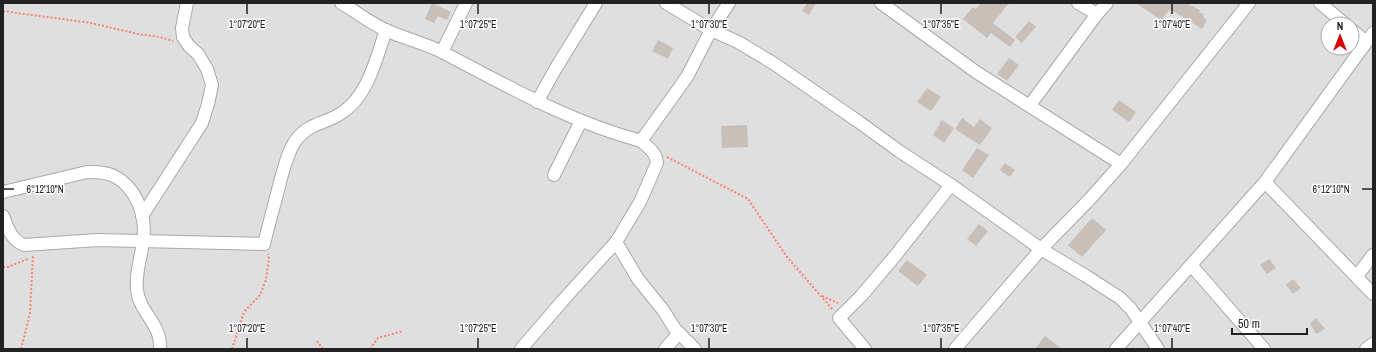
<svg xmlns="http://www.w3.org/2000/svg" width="1376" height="352" viewBox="0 0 1376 352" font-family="'Archivo Narrow',sans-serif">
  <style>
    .residential { fill: #e0dfdf; fill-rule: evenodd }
    .building { fill: #c7bfb8 }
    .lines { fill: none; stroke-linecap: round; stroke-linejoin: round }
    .minor-casing { stroke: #a9a9a9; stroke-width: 14 }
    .path { stroke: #fa8072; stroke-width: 2; stroke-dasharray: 2 2; stroke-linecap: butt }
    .minor { stroke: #fff; stroke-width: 12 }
    .ticks { fill: none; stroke: #222; stroke-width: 1.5 }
    .ticks-label { font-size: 10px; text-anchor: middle; fill: #222; stroke: #fff; stroke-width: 3; stroke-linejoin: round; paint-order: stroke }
  </style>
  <rect width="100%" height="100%" fill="#f2efe9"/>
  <path class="residential" d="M3 3H1373V349H3ZM1328 24H1352V48H1328Z"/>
  <g class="building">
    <polygon points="432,3 451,12 447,20 438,16 434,23 425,19"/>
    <polygon points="807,3 816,3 809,15 802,11"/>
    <polygon points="981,3 1009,3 993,23 1015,40 1010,47 991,33 987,38 963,19 973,7 976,9"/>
    <polygon points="1136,3 1186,3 1200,10 1199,12 1204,14 1203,16 1204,18 1207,20 1202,29 1170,9 1161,20"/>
    <polygon points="1029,21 1036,27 1022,43 1015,37"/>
    <polygon points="658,40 673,48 668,59 652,51"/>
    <polygon points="1009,58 1019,65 1007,81 997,74"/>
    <polygon points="927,88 941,97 931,111 917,102"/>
    <polygon points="1119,100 1136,112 1129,122 1112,110"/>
    <polygon points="962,118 974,127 980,119 992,128 980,145 955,129"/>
    <polygon points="942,120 954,128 944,143 933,135"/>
    <polygon points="747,125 748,147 722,148 721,126"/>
    <polygon points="977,148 989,155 973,178 962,170"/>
    <polygon points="1005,163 1015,170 1010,177 1000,170"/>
    <polygon points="1092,218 1106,230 1082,257 1068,245"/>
    <polygon points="979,224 988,231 976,246 967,239"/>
    <polygon points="1269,259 1276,268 1267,274 1260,265"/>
    <polygon points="907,260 927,275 918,286 898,271"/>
    <polygon points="1293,279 1301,288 1293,294 1286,285"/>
    <polygon points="1316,318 1325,329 1316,334 1310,324"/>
    <polygon points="1045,336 1062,349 1035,349"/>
  </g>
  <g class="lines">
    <g class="minor-casing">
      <g id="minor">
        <path d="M341 3C357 12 371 24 388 31 406 39 427 44 444 53 509 87 570 122 641 141L679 88 688 75 711 30 729 3"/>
        <polyline points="666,3 711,30 738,42 773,63 859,122 899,151 951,185 1041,249 1086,276 1120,298 1131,309 1158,349"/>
        <polyline points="881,3 976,72 1121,164"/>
        <polyline points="1078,3 1097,14 1107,3"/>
        <polyline points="1320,3 1345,24"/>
        <polyline points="1352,30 1366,42"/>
        <polyline points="442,52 466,3"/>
        <polyline points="537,102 556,68 596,3"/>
        <polyline points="1030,105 1097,14"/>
        <polyline points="554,175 581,121"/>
        <polyline points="1265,182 1373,294"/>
        <path d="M3 192 87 172C96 172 106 172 114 176 137 188 147 217 143 242 141 258 135 273 137 290 139 309 155 320 159 337 160 341 160 345 160 349"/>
        <path d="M3 216C8 228 11 240 24 245L98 240 264 244C269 223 275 203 280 182 284 168 288 151 296 140 309 123 324 124 340 114 368 97 376 59 386 30"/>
        <polyline points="142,216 202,123 208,104 212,85 207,69 198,54 189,46 183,37 182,28 187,3"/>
        <polyline points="616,242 638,279 663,310 675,329 695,349"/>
        <polyline points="1191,265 1264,349"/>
        <polyline points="1357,276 1373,255"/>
        <path d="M521 349 565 298 616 242 640 202 657 163C656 152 649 148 641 141"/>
        <polyline points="665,349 679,333"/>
        <polyline points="865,349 839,318 862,295 895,256 951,185"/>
        <polyline points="955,349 1041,249 1090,199 1121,164 1249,3"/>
        <polyline points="1116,349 1265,182 1373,33"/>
        <polyline points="1366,349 1373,344"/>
      </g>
    </g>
    <g class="path">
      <polyline points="3,11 91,23 138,34 160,37 173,41"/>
      <polyline points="667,157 748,199 787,257 833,310"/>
      <polyline points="3,267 8,267 28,259"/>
      <polyline points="822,296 838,303"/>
      <polyline points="317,341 323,349"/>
      <polyline points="21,349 30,313 33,255"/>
      <polyline points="232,349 244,312 260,295 266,280 269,259 268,254"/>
      <polyline points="370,349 378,338 403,331"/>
    </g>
    <use href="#minor" class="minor"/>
  </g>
  <path class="ticks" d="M247 4V14M478 4V14M709 4V14M941 4V14M1172 4V14M4 189H14M1362 189H1372M247 338V348M478 338V348M709 338V348M941 338V348M1172 338V348"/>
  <g class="ticks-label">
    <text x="247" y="28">1°07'20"E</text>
    <text x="478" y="28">1°07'25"E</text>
    <text x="709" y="28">1°07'30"E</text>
    <text x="941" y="28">1°07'35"E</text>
    <text x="1172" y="28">1°07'40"E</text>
    <text x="45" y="193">6°12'10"N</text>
    <text x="1331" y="193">6°12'10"N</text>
    <text x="247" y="332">1°07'20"E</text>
    <text x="478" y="332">1°07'25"E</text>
    <text x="709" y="332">1°07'30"E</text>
    <text x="941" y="332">1°07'35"E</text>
    <text x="1172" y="332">1°07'40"E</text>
  </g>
  <rect width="1376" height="352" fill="none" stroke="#222222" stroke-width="8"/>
  <g transform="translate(1340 36)"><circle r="19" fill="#ffffff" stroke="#a7a7a7"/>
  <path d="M0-3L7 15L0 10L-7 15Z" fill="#d40000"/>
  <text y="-6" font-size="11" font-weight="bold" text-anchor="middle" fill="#222222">N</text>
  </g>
  <path d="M1232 328v6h75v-6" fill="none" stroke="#222222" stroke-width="2"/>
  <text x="1238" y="328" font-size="12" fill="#222222" stroke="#ffffff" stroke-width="3" paint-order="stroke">50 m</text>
</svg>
